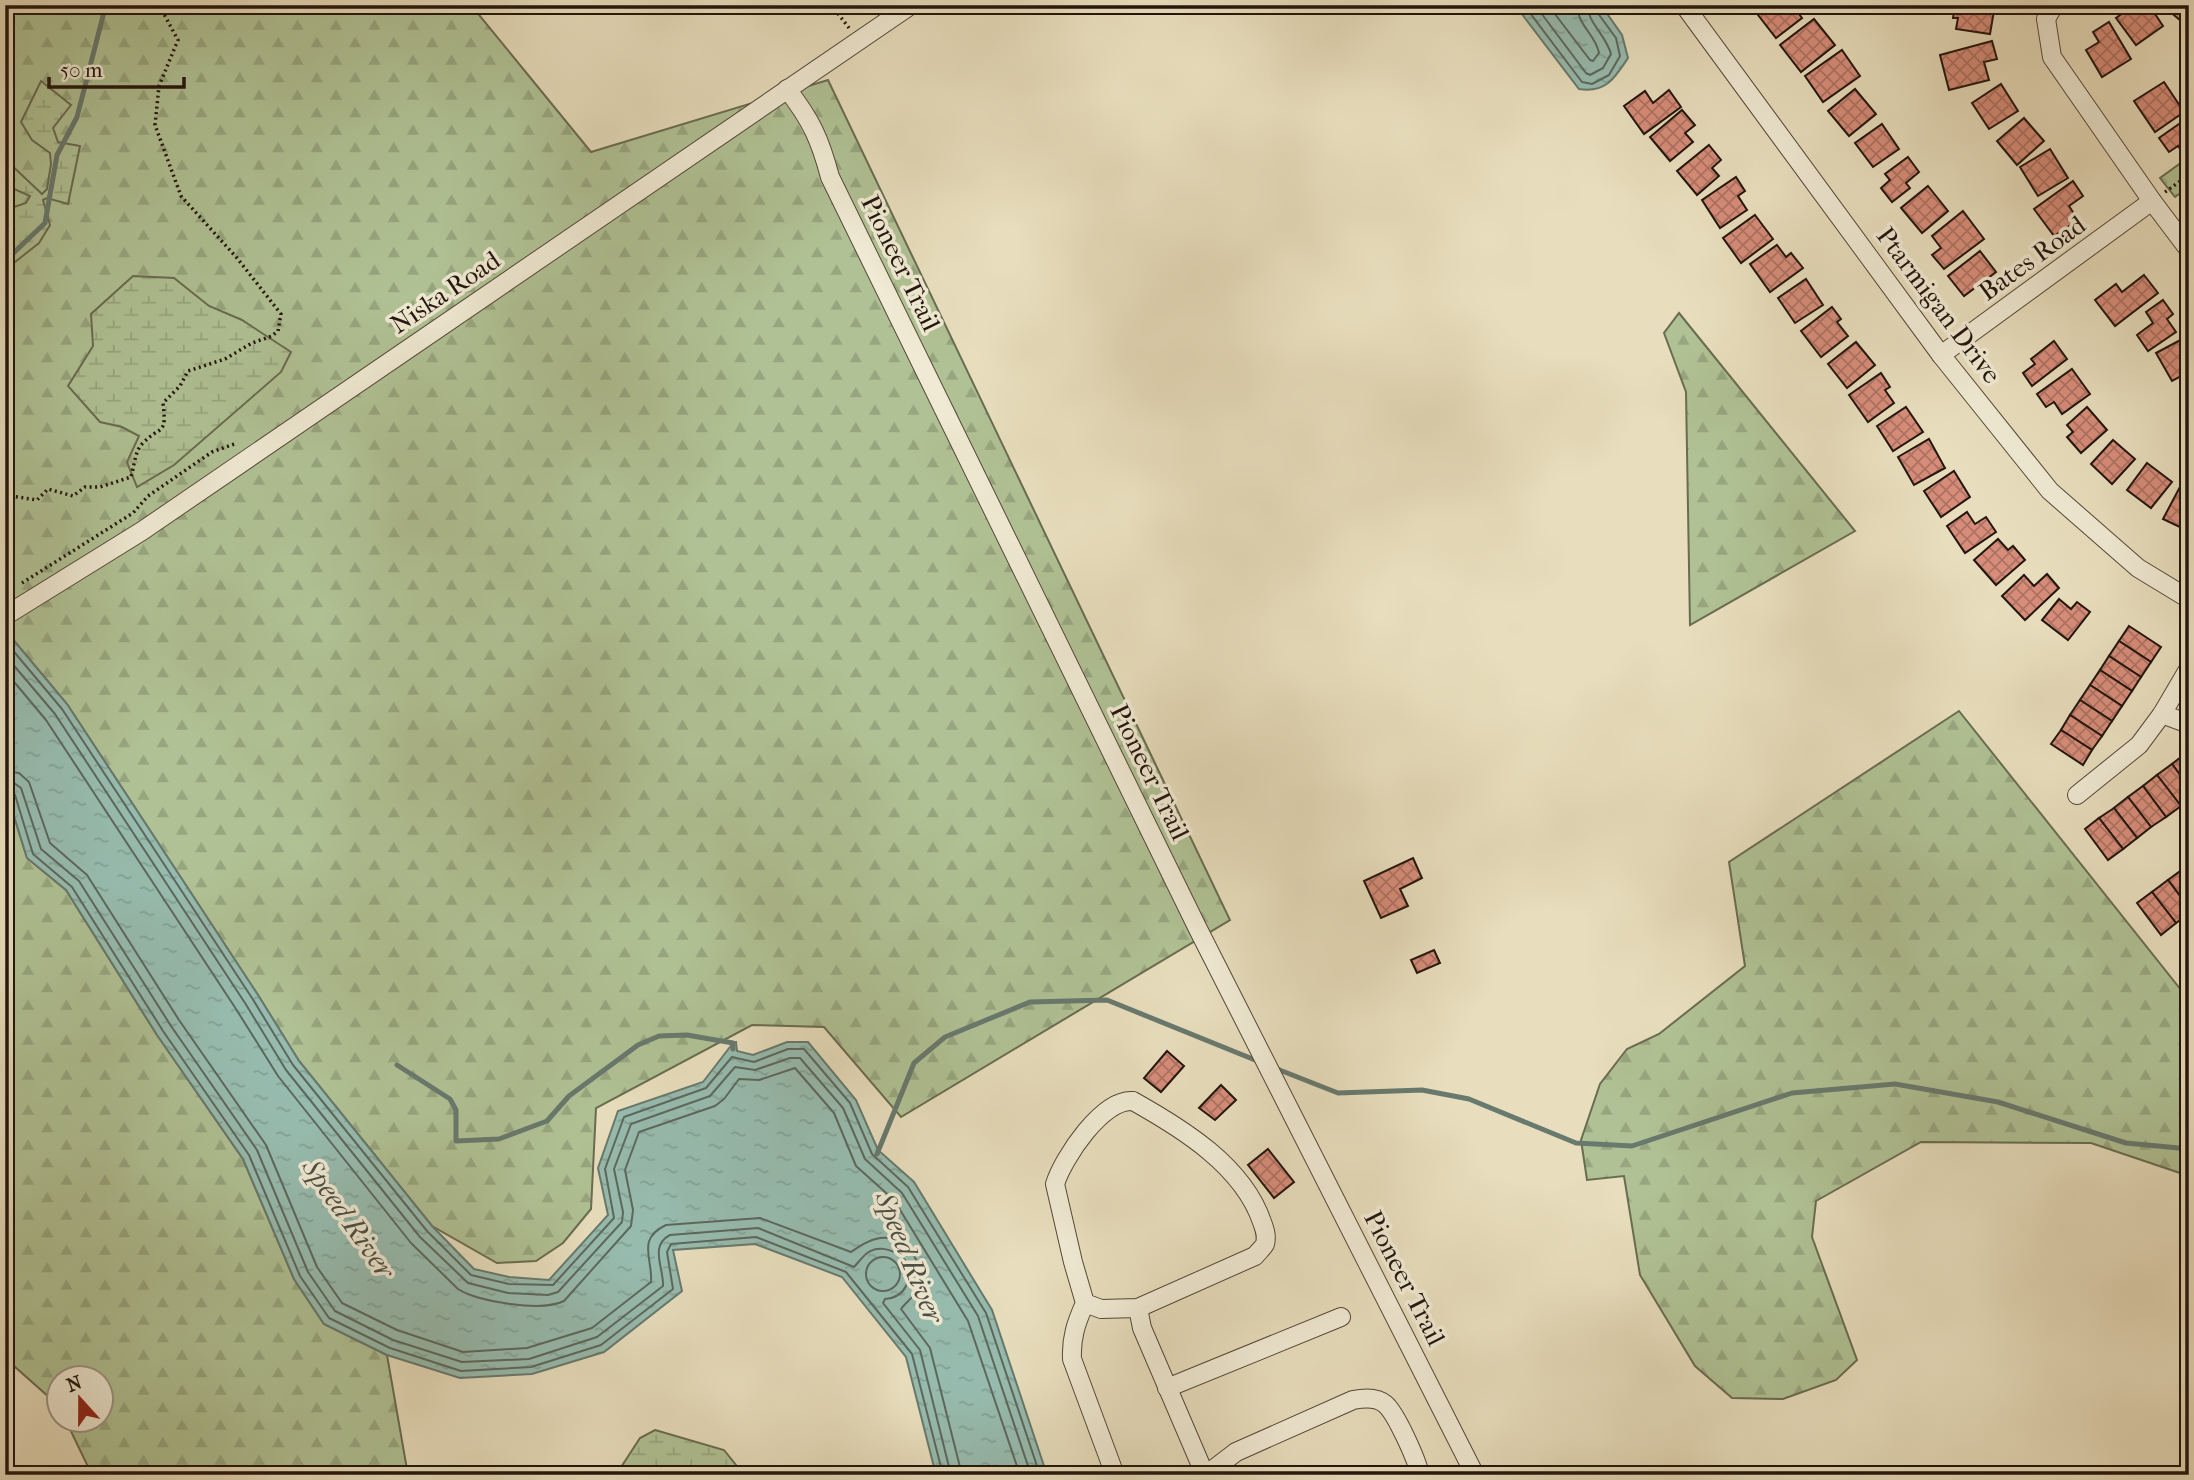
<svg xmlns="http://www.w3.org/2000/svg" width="2194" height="1480" viewBox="0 0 2194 1480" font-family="'IM FELL French Canon',serif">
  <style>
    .forest { fill: url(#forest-firs); stroke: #696c51; stroke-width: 2 }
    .wetland { fill: url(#wetland-marsh); stroke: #696c51; stroke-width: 2 }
    .park { fill: url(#park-crowns); stroke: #696c51; stroke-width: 2 }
    .water { fill: url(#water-ripples); stroke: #68796e; stroke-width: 2 }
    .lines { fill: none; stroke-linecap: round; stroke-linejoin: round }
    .shore { stroke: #5c685e; stroke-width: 2 }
    .stream { stroke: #68796e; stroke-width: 5 }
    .building { fill: url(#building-cross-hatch); stroke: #22150d; stroke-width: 2 }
    .minor-casing { stroke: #544739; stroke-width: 20 }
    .path { stroke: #22150d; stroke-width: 3.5; stroke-dasharray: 2 3.5; stroke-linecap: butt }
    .minor { stroke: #f0ead4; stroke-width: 18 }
    .labels { text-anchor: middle; stroke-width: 7; stroke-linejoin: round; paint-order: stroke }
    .street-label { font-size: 26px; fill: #22150d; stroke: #f0ead4 }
    .water-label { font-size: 28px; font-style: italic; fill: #4b4f46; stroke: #f0ead4 }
  </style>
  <defs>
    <pattern id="forest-firs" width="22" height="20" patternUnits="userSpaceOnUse" patternTransform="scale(1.75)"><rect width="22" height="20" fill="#b0c295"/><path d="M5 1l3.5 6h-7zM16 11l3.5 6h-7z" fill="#97a67f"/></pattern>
    <pattern id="wetland-marsh" width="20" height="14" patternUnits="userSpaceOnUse" patternTransform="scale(1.75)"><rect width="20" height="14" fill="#b0c295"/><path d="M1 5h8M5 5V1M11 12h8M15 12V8" fill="none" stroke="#97a67f"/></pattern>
    <pattern id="park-crowns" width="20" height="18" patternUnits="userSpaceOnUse" patternTransform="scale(1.75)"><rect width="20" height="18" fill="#b0c295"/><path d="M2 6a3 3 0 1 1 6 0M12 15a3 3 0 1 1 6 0" fill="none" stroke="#97a67f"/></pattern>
    <pattern id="water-ripples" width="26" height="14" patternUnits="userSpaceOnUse" patternTransform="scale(1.75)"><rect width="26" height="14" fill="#97bcaf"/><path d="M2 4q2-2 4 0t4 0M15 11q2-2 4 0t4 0" fill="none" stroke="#82a195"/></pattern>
    <pattern id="building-cross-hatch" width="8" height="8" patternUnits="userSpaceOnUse" patternTransform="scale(1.75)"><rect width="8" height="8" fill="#d78d7a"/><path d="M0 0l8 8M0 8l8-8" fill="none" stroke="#ae7262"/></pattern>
  </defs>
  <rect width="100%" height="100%" fill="#e8debd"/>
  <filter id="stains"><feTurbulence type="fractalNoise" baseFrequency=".00286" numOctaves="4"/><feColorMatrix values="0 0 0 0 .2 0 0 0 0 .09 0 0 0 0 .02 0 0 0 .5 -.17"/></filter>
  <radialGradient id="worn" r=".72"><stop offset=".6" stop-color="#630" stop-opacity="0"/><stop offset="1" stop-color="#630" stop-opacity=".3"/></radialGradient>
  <g class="forest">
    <polygon points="5,5 471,5 591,152 828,80 1230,920 901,1117 824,1027 752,1025 596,1108 591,1209 563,1243 536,1261 497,1263 432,1226 299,1061 258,995 67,704 5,630"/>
    <polygon points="1679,313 1855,531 1690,625 1686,392 1664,333"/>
    <polygon points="1959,711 2189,1000 2189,1176 2091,1143 1921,1142 1816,1201 1812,1237 1857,1360 1836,1380 1783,1399 1732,1398 1695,1366 1640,1275 1624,1176 1587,1180 1581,1140 1600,1084 1627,1049 1659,1034 1745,966 1729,862"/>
    <polygon points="5,787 27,858 66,890 157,1035 243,1159 294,1279 324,1324 387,1355 408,1475 92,1475 66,1421 102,1420 102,1378 60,1378 59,1406 5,1358"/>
  </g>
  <g class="wetland">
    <polygon points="41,81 71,105 53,128 58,142 80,146 68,204 47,198 43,200 50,225 39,243 5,270 5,245 11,234 5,210 26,203 30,196 5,185 5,159 42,194 47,189 51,164 50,153 32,140 21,122"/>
    <polygon points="133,276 174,278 209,306 242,320 291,352 281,372 174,465 137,487 127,462 139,436 122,427 100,422 68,386 93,346 91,314"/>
    <polygon points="655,1430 724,1450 744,1475 616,1475 640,1438"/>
  </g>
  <polygon class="park" points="2189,157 2189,187 2175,197 2160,178"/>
  <g class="water">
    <path d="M1515 5H1601L1622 35 1628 58C1614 79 1606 93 1579 89Z"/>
    <polygon points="5,630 67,704 258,995 299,1061 432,1226 474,1269 509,1277 549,1280 608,1215 598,1168 618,1111 703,1082 733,1043 736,1042 737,1051 753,1055 787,1042 808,1042 856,1100 878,1150 914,1182 992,1310 1047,1475 936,1475 906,1357 842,1277 755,1244 673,1250 682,1291 604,1352 532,1374 460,1378 387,1355 324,1324 294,1279 243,1159 157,1035 66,890 27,858 5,787"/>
  </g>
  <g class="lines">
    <g class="shore">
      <polyline points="1524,5 1582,82 1592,84 1609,75 1620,56 1616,38 1597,12 1596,5"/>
      <path d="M1535 5 1586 73 1590 75 1603 68 1611 54C1606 35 1588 23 1587 5"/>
      <path d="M1548 5 1590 60 1593 61 1599 53C1596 35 1577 25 1577 5"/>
      <polyline points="5,641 62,709 252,998 293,1065 427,1231 471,1275 509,1284 553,1285 614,1218 605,1169 624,1117 706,1088 732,1057 754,1062 788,1049 804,1049 850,1103 872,1154 908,1187 986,1313 1040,1475"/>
      <polyline points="5,655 55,714 245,1003 286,1070 420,1237 468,1283 508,1293 548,1295 558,1292 622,1222 623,1212 614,1169 631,1124 710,1096 735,1067 755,1070 790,1058 800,1058 843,1108 865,1159 902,1193 978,1316 1031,1475"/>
      <path d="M5 671 46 720 236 1009 278 1076 411 1243 458 1289C478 1302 542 1312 564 1301L631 1226 633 1210 625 1170 639 1132 715 1106 724 1099 739 1079 759 1080 795 1068 834 1113 856 1166 894 1200 968 1321 1020 1475"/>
      <path d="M5 771 19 773 29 782 50 843 87 875 179 1020 266 1145 317 1267 342 1303 397 1330 463 1352 527 1348 592 1328 651 1282C653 1259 636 1239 666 1225L760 1218 851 1252C860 1246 868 1240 880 1238 906 1234 926 1264 918 1287 915 1297 906 1302 901 1309L930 1348 962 1475"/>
      <path d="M5 781 14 783 21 788 41 849 79 881 171 1026 257 1150 308 1272 335 1311 393 1340 462 1362 529 1359 597 1337 663 1286C664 1268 649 1246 670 1235L758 1228 854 1267C857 1264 859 1261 862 1258 874 1243 893 1248 905 1260 913 1278 907 1297 885 1299L883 1303 920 1350 951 1475"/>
      <polyline points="5,790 11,791 15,795 33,854 72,887 163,1031 249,1155 300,1276 329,1318 390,1348 461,1371 531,1367 601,1345 673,1289 667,1252 671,1244 756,1237 846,1272 912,1354 943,1475"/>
      <circle cx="883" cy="1274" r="17"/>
    </g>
    <g class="stream">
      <polyline points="5,261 45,223 57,155 77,117 104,12 99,5"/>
      <polyline points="397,1065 450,1099 456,1110 456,1141 499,1139 547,1121 569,1096 638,1045 659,1036 687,1035 733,1043 733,1049"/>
      <polyline points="1272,1067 1338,1093 1422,1090 1469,1099 1576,1143 1632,1146 1792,1093 1895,1084 1998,1102 2126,1143 2189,1149"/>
      <polyline points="877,1154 914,1063 945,1037 1030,1002 1107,1000 1260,1062"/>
    </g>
  </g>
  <g class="building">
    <polygon points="1770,5 1792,5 1802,18 1776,38 1758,15"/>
    <polygon points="1955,5 1995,5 1990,34 1956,29 1958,18 1953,18"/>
    <polygon points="2134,5 2149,5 2163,26 2136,45 2116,18"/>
    <polygon points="2162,5 2189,5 2189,23 2187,26"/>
    <polygon points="1814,19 1835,45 1801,72 1780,45"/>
    <polygon points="2109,22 2131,59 2102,77 2086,50 2099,42 2093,32"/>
    <polygon points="1992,41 1997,59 1984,62 1989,80 1949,90 1940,55"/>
    <polygon points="1842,50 1860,76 1823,102 1805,76"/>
    <polygon points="2164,82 2184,112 2155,132 2134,101"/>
    <polygon points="2001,84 2018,111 1989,129 1972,103"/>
    <polygon points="1855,89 1876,114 1849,136 1828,111"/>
    <polygon points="1669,90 1681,107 1644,134 1624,106 1645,91 1653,103"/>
    <polygon points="1682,110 1695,125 1685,133 1693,142 1670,161 1650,137"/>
    <polygon points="2189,117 2189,158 2187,159 2178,146 2169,152 2159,138"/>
    <polygon points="2024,118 2044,141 2017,165 1997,141"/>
    <polygon points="1882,124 1899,149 1873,167 1855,143"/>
    <polygon points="1709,145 1721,160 1712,168 1719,176 1697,195 1677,171"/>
    <polygon points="2050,149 2068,178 2038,196 2020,167"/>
    <polygon points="1908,157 1919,172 1906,183 1910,188 1892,202 1881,188 1890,180 1885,174"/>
    <polygon points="1736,177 1745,191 1738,196 1747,210 1720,228 1702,200"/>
    <polygon points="2073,181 2083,196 2069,206 2078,220 2054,236 2034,209"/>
    <polygon points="1928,186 1948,211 1922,233 1901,208"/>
    <polygon points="1963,211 1984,239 1944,269 1932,255 1941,248 1932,236"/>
    <polygon points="1755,215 1773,239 1741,263 1723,238"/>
    <polygon points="1777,245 1786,257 1791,253 1803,268 1770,292 1750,264"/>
    <polygon points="1980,251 1996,272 1964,296 1948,276"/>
    <polygon points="2144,275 2158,293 2115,326 2095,300 2116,284 2122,292"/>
    <polygon points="1806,279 1823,305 1795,323 1778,298"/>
    <polygon points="2163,300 2173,314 2167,319 2176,332 2148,351 2137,335 2153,323 2146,312"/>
    <polygon points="1832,307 1841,319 1837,322 1848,336 1821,357 1801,331"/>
    <polygon points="2188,336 2189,372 2172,381 2156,353"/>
    <polygon points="2054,341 2067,359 2032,386 2023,373 2035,364 2031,359"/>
    <polygon points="1856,342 1875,365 1847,388 1828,364"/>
    <polygon points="2072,369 2090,394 2062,414 2054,402 2046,407 2037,394"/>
    <polygon points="1881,373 1890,387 1885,390 1894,403 1868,422 1849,395"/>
    <polygon points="1906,407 1923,432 1893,451 1877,426"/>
    <polygon points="2087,407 2107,430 2081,453 2067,437 2073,432 2067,425"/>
    <polygon points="1929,439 1945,468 1914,485 1898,457"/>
    <polygon points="2113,440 2135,459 2112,484 2091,464"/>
    <polygon points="2147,463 2172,482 2151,508 2127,490"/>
    <polygon points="1954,471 1970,497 1941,517 1924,491"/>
    <polygon points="2182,483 2189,486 2189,525 2186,530 2163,519"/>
    <polygon points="1967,512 1975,524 1986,517 1996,532 1965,553 1947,526"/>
    <polygon points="1998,539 2008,550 2013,546 2025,560 1996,585 1974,560"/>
    <polygon points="2047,574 2059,588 2025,620 2002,596 2024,575 2034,586"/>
    <polygon points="2059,599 2071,609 2077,602 2090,612 2068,640 2042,620"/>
    <polygon points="2129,626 2161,647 2151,662 2119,641"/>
    <polygon points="2119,641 2151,662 2141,677 2109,656"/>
    <polygon points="2109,656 2141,677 2132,691 2100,670"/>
    <polygon points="2100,670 2132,691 2122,706 2090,685"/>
    <polygon points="2090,685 2122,706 2112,721 2080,700"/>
    <polygon points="2080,700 2112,721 2102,736 2070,715"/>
    <polygon points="2070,715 2102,736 2092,750 2061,730"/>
    <polygon points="2061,730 2092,750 2083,765 2051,744"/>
    <polygon points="2186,753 2189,756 2189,787 2172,764"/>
    <polygon points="2172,764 2189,787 2189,800 2181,806 2157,775"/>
    <polygon points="2157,775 2181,806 2166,817 2143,786"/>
    <polygon points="2143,786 2166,817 2151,827 2128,797"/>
    <polygon points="2128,797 2151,827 2137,838 2114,808"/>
    <polygon points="2114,808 2137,838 2123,849 2099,818"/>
    <polygon points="2099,818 2123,849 2108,860 2085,829"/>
    <polygon points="1413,858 1422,878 1400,889 1408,906 1381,918 1364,881"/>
    <polygon points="2183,869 2189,877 2189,908 2168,880"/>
    <polygon points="2168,880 2189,908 2189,914 2176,923 2152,892"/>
    <polygon points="2152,892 2176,923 2161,935 2137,903"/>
    <polygon points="1434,950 1440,963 1417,973 1411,960"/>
    <polygon points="1167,1051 1184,1066 1161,1092 1144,1078"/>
    <polygon points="1221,1085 1236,1100 1215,1120 1199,1108"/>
    <polygon points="1268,1149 1294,1182 1274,1198 1248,1165"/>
  </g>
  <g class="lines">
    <g class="minor-casing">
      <g id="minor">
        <polyline points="1684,5 1941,355 2050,491 2138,568 2189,599"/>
        <polyline points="2054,5 2046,19 2052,57 2152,201 2189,250"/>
        <path d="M787 89C811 120 820 139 830 177L1198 929 1475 1475"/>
        <polyline points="1941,355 2152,201"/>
        <polyline points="5,616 142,531 911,5"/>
        <polyline points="2162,714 2189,724"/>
        <polyline points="2077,795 2139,745 2162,714 2189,668"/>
        <path d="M1085 1303 1101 1309 1138 1308 1255 1256C1258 1252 1263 1248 1265 1244 1267 1236 1265 1230 1262 1222 1243 1166 1183 1129 1133 1101 1103 1098 1063 1158 1055 1184L1073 1262 1085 1303C1076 1323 1071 1338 1072 1359L1115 1475"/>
        <polyline points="1138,1308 1142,1328 1205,1475"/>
        <polyline points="1167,1388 1341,1317"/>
        <path d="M1206 1475 1236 1452 1353 1400C1363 1398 1377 1397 1385 1404 1396 1413 1417 1460 1420 1475"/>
      </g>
    </g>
    <g class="path">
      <polyline points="824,5 836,11 849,28"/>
      <polyline points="2165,192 2189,175"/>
      <path d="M5 495 37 500 48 489 73 496 85 487H100L131 477C134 467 135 451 142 444 161 424 167 437 163 403L180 386 188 371 225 359 252 343 272 336 278 331 281 314 237 258 181 196 155 125 159 86 178 40 159 5"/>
      <polyline points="22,583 133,513 148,496 212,452 237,443"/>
    </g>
    <use href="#minor" class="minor"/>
  </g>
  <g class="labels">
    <g class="street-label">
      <text transform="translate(2032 258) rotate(-36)" y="9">Bates Road</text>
      <text transform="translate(901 263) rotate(64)" y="9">Pioneer Trail</text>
      <text transform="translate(445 292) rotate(-34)" y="9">Niska Road</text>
      <text transform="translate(1939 305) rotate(53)" y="9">Ptarmigan Drive</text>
      <text transform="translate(1150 772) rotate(64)" y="9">Pioneer Trail</text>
      <text transform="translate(1405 1278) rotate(63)" y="9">Pioneer Trail</text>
    </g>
    <g class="water-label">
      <text transform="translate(349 1218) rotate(55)" y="10">Speed River</text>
      <text transform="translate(910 1257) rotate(68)" y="10">Speed River</text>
    </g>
  </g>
  <rect width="2194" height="1480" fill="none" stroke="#e8debd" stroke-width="28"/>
  <rect x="7" y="7" width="2180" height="1466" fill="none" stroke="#22150d" stroke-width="3.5"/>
  <rect x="14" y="14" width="2166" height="1452" fill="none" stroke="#22150d" stroke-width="2"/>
  <g transform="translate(80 1399) rotate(339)"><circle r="33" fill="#f0ead4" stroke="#9e9584" stroke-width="2"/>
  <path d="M0-5L12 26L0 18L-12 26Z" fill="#8f2418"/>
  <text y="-10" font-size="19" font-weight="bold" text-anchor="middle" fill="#22150d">N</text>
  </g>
  <path d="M49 77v10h135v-10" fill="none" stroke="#22150d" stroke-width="3.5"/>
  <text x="60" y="77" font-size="21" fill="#22150d" stroke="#f0ead4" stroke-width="5" paint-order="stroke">50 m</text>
  <rect width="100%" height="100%" filter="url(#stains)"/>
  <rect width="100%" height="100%" fill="url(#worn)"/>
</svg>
